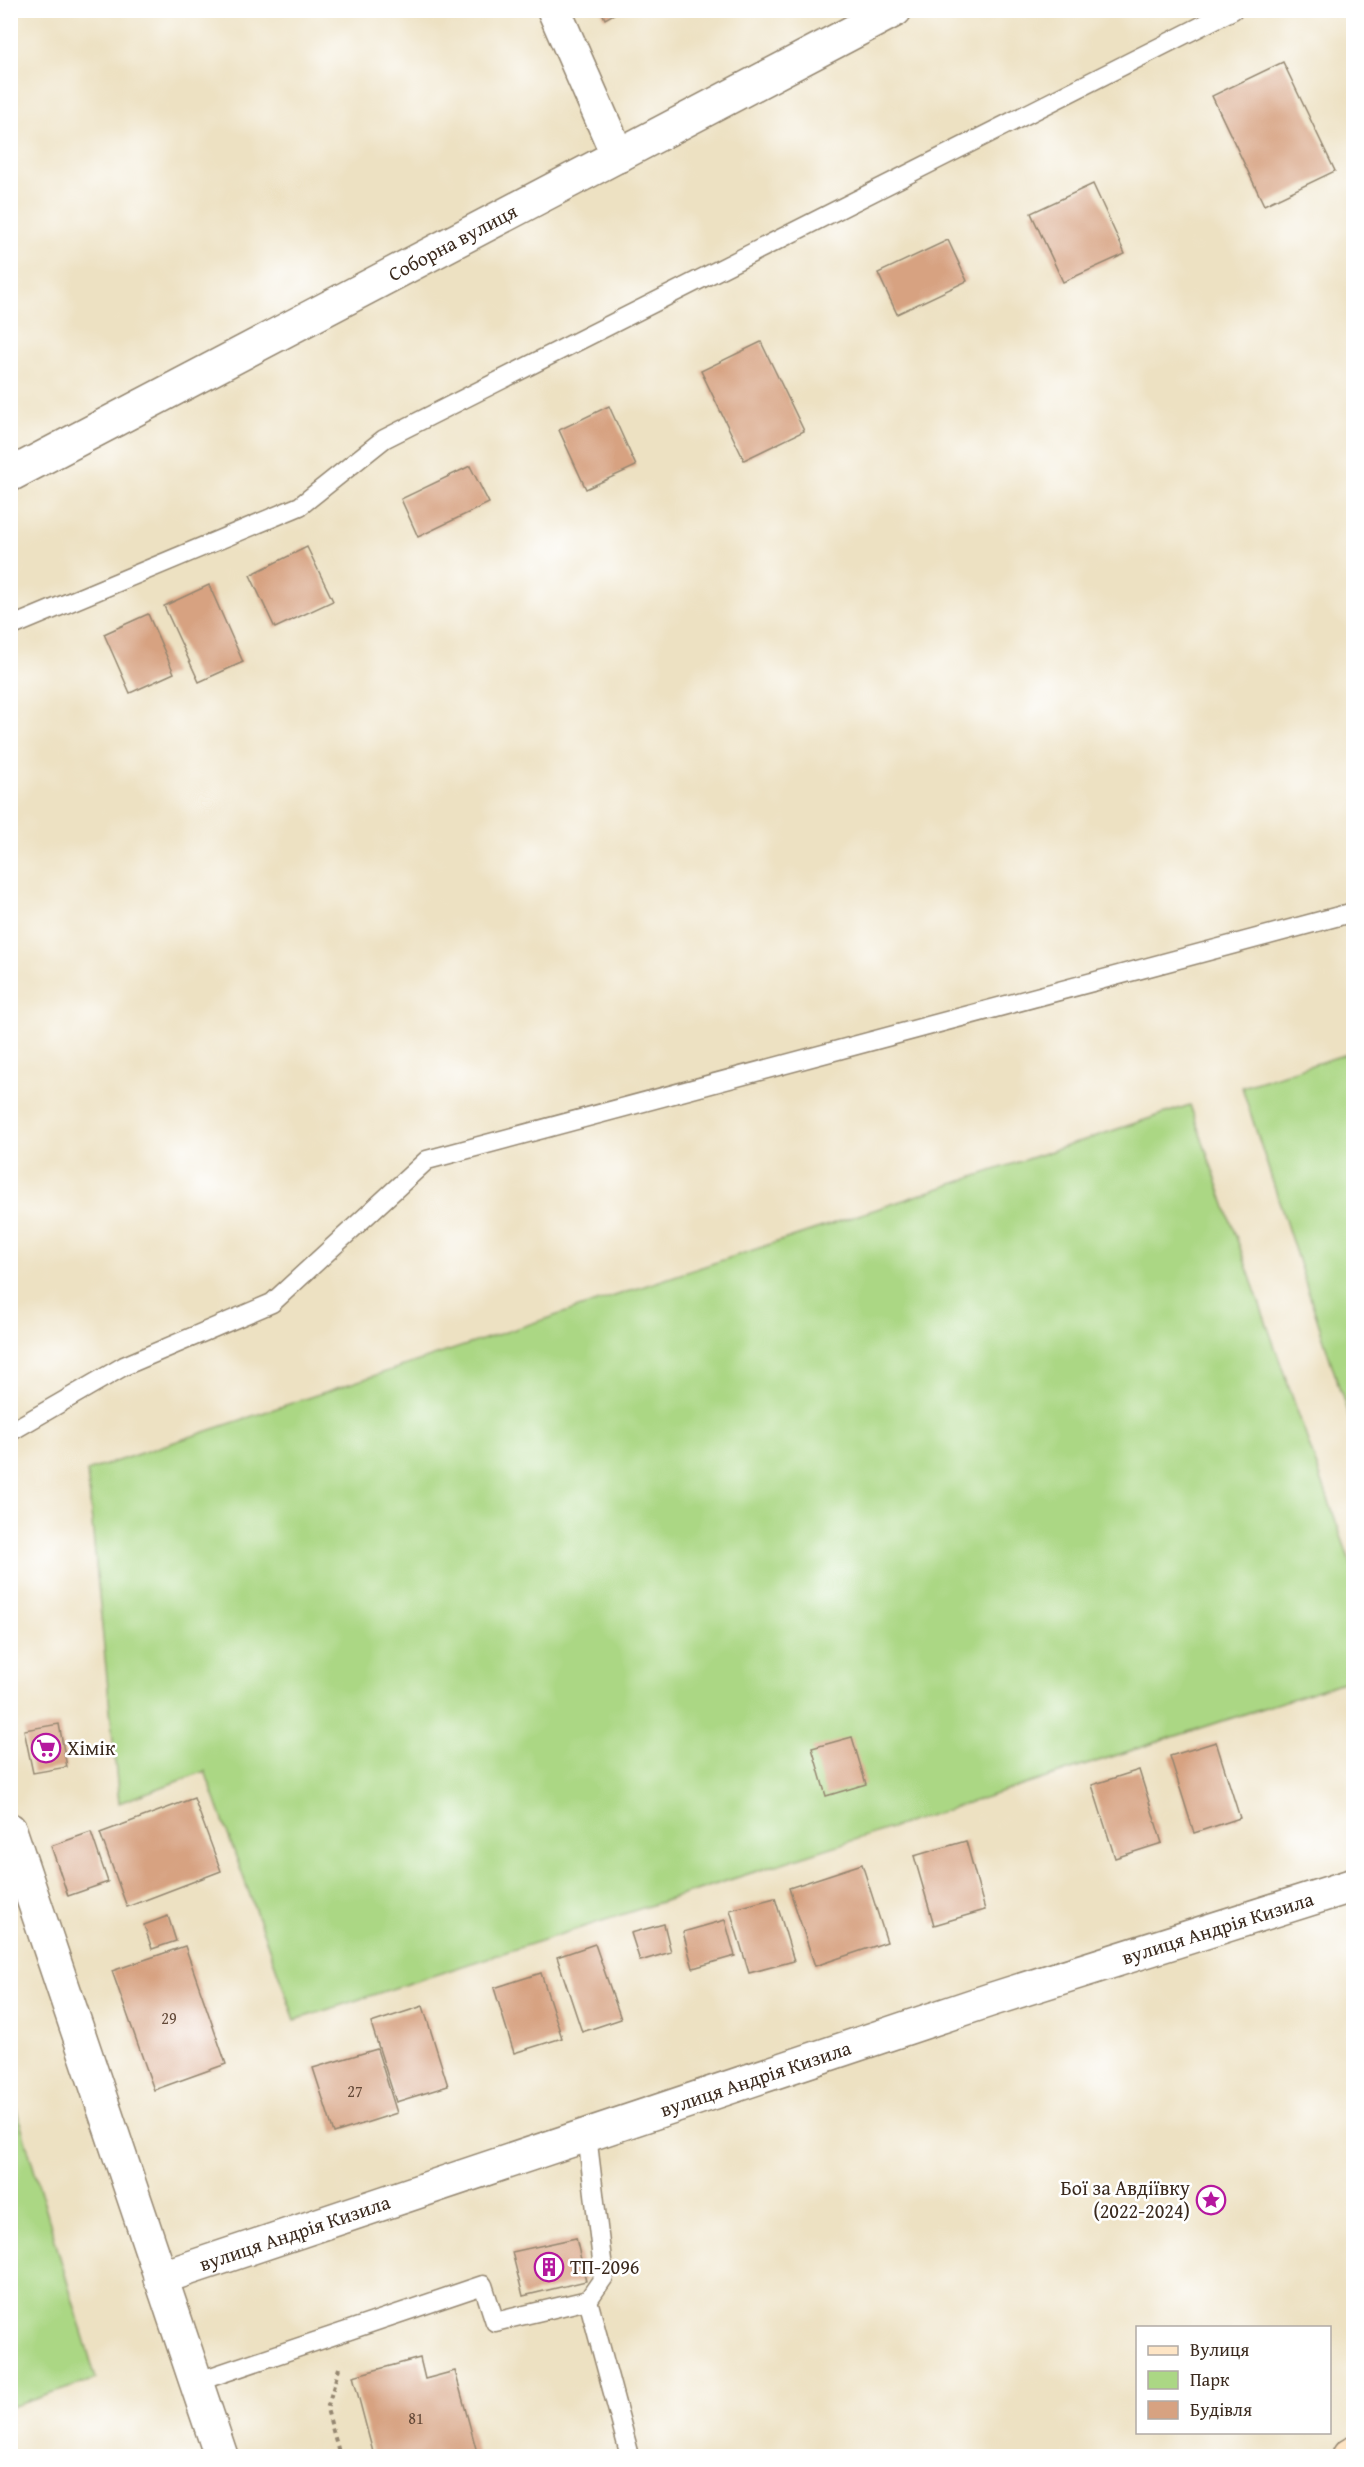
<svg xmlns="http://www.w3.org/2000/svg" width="1364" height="2467" viewBox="0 0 1364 2467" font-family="'Gentium Book Plus',serif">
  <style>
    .green { fill: #abd784; stroke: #738051; stroke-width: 1.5 }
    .building { fill: #d7a281 }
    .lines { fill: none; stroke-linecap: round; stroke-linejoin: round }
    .service-casing { stroke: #948670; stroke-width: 21 }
    .minor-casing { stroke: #948670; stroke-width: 36 }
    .secondary-casing { stroke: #948670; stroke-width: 36 }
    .path { stroke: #948670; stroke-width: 4; stroke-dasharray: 4.5 4.5; stroke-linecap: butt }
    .service { stroke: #fff; stroke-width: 18 }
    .minor { stroke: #fff; stroke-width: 33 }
    .secondary { stroke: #fee5c5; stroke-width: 33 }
    .labels { text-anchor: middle; stroke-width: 5; stroke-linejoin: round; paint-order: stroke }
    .number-label { font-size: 16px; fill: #624837 }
    .street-label { font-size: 20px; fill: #3b2a1e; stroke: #fff }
    .poi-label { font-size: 20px; fill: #3b2a1e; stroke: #fff; text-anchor: start }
  </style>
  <rect width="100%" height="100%" fill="#fff"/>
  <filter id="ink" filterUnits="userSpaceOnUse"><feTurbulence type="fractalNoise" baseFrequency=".0167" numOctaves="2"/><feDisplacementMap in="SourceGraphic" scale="12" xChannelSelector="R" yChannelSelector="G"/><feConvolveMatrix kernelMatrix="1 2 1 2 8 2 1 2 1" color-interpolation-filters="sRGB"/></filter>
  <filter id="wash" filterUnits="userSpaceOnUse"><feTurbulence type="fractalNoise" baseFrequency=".008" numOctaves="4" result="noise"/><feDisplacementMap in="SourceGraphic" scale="24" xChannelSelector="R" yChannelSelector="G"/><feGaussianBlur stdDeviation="1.35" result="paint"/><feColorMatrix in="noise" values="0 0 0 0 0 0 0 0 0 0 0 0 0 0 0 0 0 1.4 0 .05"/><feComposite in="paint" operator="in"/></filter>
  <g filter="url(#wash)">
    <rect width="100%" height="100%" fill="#ede1c2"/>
    <g class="green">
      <polygon points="1353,1052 1354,1052 1353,1430 1242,1087"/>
      <polygon points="1190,1105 1353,1570 1353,1679 295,2020 205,1771 119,1803 87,1471"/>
      <polygon points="10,2088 96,2379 11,2407 10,2407"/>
    </g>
    <g id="blocks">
      <g class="building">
        <polygon points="601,10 621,10 605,19"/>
        <polygon points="1283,62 1335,171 1264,205 1212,96"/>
        <polygon points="1093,184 1125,254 1063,282 1031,213"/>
        <polygon points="948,240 967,281 897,314 878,273"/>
        <polygon points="761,342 804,431 744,460 701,371"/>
        <polygon points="609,406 636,466 586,489 559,430"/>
        <polygon points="470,466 489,503 418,537 401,499"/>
        <polygon points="307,547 333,601 275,628 250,575"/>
        <polygon points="209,585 243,662 199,682 164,606"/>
        <polygon points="148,614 174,673 130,693 104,634"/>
        <polygon points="59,1724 67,1767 33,1773 24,1730"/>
        <polygon points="852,1737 866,1784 826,1796 812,1748"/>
        <polygon points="1216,1742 1240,1818 1194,1833 1170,1756"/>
        <polygon points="1139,1770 1162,1843 1115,1858 1092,1785"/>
        <polygon points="194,1798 221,1871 127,1907 100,1833"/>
        <polygon points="91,1832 108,1882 68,1896 51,1846"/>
        <polygon points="966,1841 985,1910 934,1925 914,1856"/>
        <polygon points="862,1864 887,1942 815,1966 789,1888"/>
        <polygon points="775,1898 794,1961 749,1973 730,1910"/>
        <polygon points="168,1916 176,1941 152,1949 144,1925"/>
        <polygon points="725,1920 735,1956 693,1968 683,1932"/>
        <polygon points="664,1924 671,1952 640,1961 631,1933"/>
        <polygon points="595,1944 621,2019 582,2032 557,1957"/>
        <polygon points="185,1946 226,2064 154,2090 112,1971"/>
        <polygon points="541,1973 562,2038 514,2053 494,1988"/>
        <polygon points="423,2006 448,2086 396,2102 371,2023"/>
        <polygon points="377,2049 397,2113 334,2133 313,2068"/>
        <polygon points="576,2238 586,2281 523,2296 512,2252"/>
        <polygon points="420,2358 425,2379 455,2371 478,2456 374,2456 353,2376"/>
      </g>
    </g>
  </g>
  <g filter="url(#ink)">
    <use href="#blocks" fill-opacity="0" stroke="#948670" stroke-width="1.5"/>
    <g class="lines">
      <g class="service-casing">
        <g id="service">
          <polyline points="10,627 300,506 384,439 1233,10"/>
          <polyline points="10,1432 124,1366 272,1303 427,1160 1354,912"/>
          <polyline points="587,2135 604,2277 588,2300"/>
          <polyline points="196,2382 483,2285 495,2322 588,2300 630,2456"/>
        </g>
      </g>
      <g class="minor-casing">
        <g id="minor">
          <polyline points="554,10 618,156"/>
          <path id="s1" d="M10 475 895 10"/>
          <polyline points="10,1830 221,2456"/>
          <path id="s2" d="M160 2278 993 1999 1354 1885"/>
        </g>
      </g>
      <g class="secondary-casing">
        <polyline id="secondary" points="1349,2456 1354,2453"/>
      </g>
      <polyline class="path" points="339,2368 327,2409 340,2456"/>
      <use href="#service" class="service"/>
      <use href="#minor" class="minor"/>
      <use href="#secondary" class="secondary"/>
    </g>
  </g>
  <defs>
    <g id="supermarket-ring" transform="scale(1.5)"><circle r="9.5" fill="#fff" stroke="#b5179e" stroke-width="1.5"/><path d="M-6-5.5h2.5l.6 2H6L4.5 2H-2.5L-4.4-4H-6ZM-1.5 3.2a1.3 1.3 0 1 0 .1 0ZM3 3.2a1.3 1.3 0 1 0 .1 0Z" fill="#b5179e"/></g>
    <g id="sight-ring" transform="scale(1.5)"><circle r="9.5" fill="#fff" stroke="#b5179e" stroke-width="1.5"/><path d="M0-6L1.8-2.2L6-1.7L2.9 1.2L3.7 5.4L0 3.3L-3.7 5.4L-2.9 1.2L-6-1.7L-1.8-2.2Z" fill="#b5179e"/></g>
    <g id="building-ring" transform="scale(1.5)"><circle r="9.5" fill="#fff" stroke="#b5179e" stroke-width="1.5"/><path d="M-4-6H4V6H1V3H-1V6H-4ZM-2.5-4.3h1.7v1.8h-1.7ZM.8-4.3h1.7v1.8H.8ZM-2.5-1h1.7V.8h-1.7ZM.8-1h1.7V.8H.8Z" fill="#b5179e"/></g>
  </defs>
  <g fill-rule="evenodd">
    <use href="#supermarket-ring" x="46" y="1748"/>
    <use href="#sight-ring" x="1211" y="2200"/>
    <use href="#building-ring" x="549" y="2267"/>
  </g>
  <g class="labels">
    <g class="number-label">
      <text x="169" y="2024">29</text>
      <text x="355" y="2097">27</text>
      <text x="416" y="2424">81</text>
    </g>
    <g class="street-label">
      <text dy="7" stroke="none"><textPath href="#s1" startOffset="500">Соборна вулиця</textPath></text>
      <text dy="7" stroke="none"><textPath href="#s2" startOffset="1114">вулиця Андрія Кизила</textPath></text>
      <text dy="7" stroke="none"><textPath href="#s2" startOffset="628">вулиця Андрія Кизила</textPath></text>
      <text dy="7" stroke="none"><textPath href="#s2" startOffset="142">вулиця Андрія Кизила</textPath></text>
    </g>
    <g class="poi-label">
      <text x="67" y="1755">Хімік</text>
      <text x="1190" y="2195" text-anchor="end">Бої за Авдіївку<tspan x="1190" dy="23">(2022-2024)</tspan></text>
      <text x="570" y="2274">ТП-2096</text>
    </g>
  </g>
  <rect width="1364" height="2467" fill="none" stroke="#fff" stroke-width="36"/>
  <rect x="1136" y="2326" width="195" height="108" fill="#ffffff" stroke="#b1aaa5" stroke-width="1.5"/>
  <rect x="1148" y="2346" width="30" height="9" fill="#fee5c5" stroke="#b1aaa5" stroke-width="1.5"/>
  <text x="1190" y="2356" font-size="18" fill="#3b2a1e">Вулиця</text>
  <rect x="1148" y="2371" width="30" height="18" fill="#abd784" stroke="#b1aaa5" stroke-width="1.5"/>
  <text x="1190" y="2386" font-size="18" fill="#3b2a1e">Парк</text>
  <rect x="1148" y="2401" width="30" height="18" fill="#d7a281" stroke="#b1aaa5" stroke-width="1.5"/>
  <text x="1190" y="2416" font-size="18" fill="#3b2a1e">Будівля</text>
</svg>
